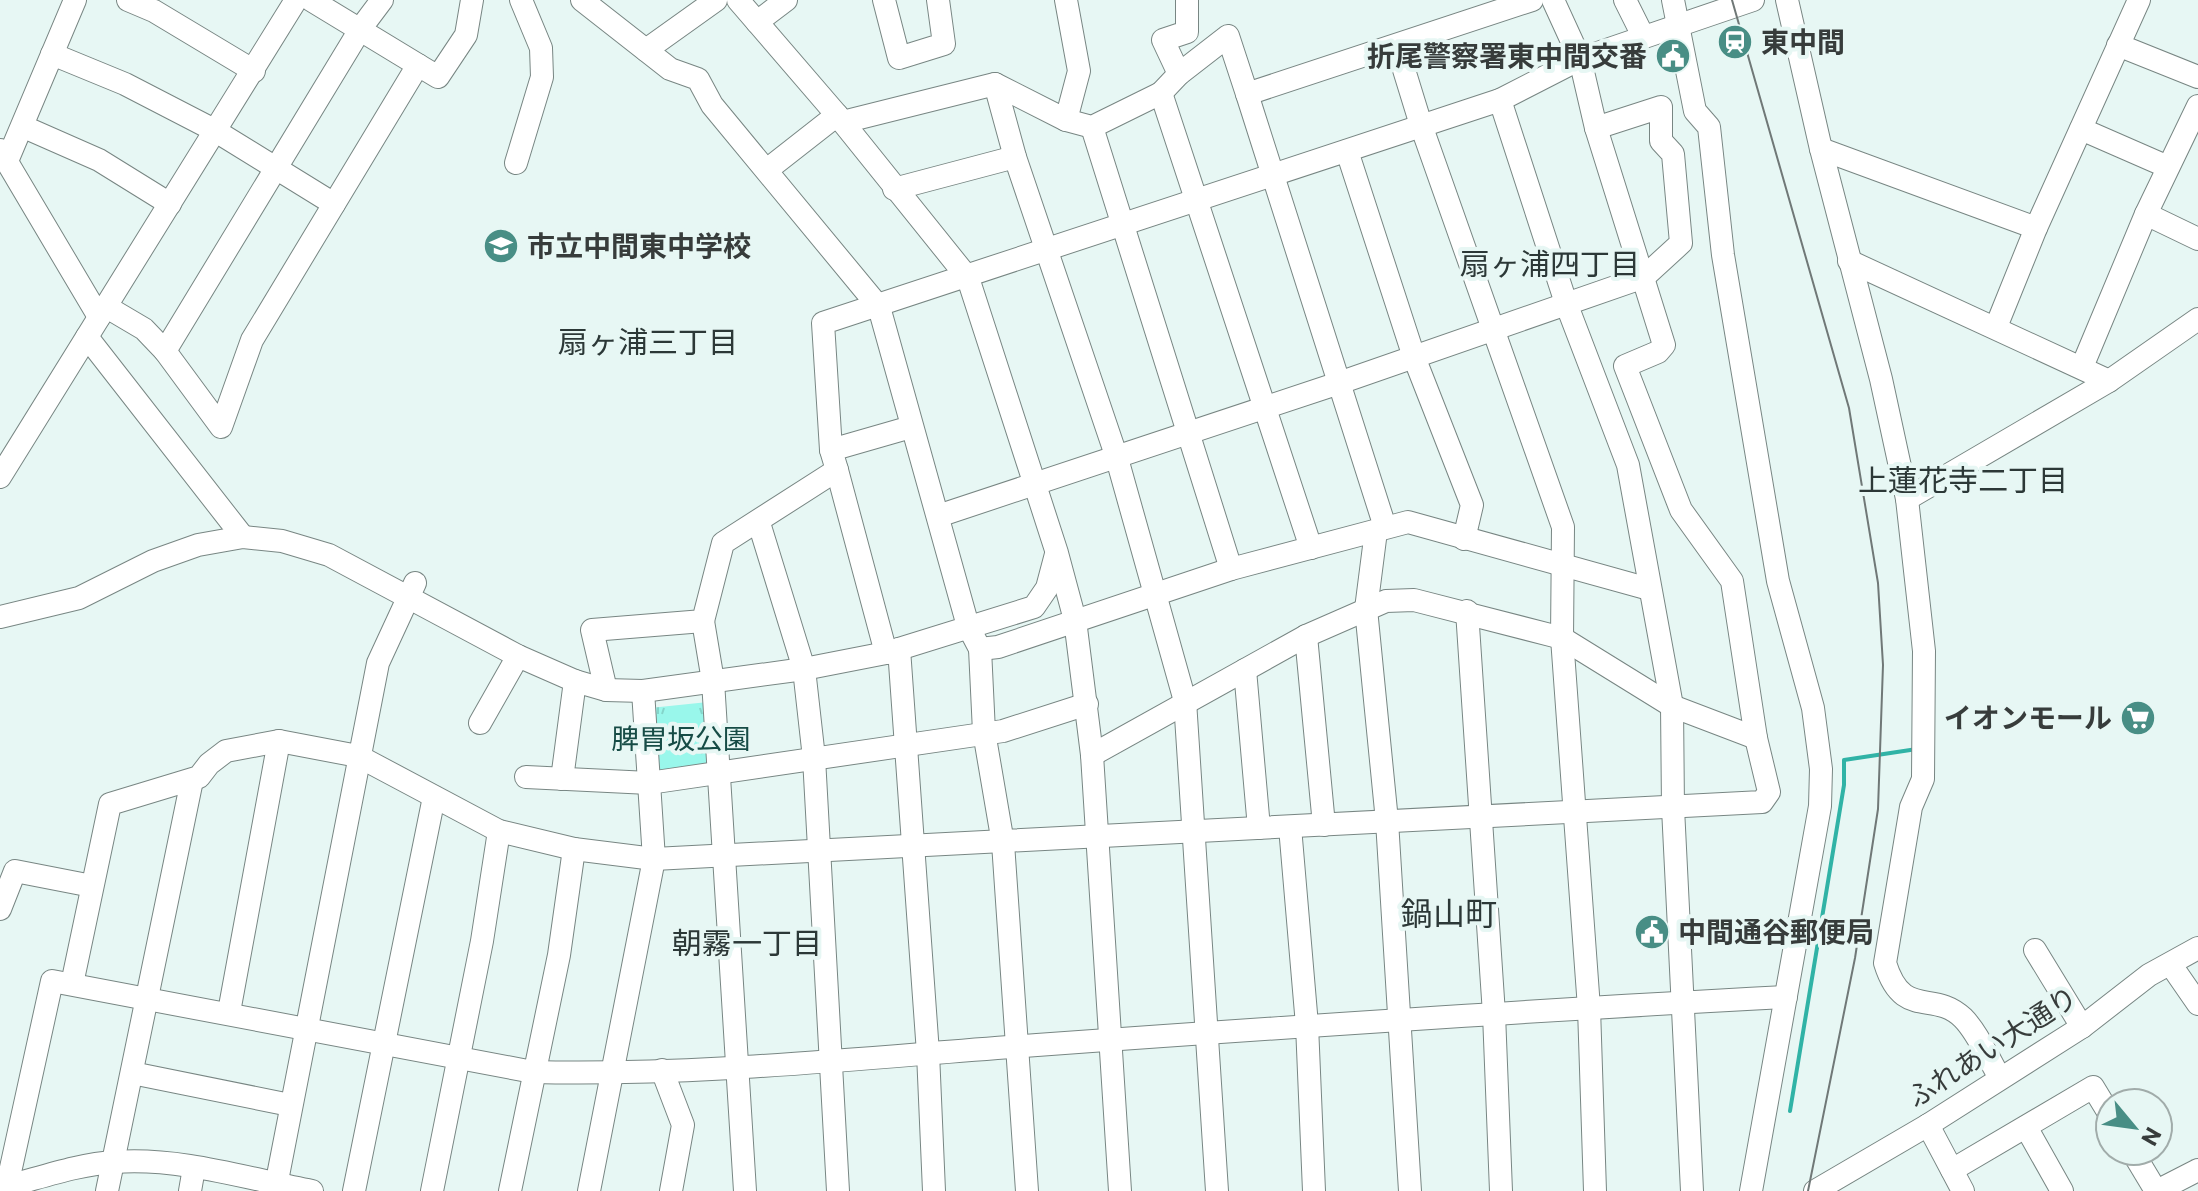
<svg xmlns="http://www.w3.org/2000/svg" width="2198" height="1191" viewBox="0 0 2198 1191" font-family="Commissioner,'Noto Sans JP',sans-serif">
  <style>
    .park { fill: url(#park-tufts) }
    .lines { fill: none; stroke-linecap: round; stroke-linejoin: round }
    .stream { stroke: #30b3a6; stroke-width: 4 }
    .minor-casing { stroke: #788683; stroke-width: 24 }
    .minor { stroke: #fff; stroke-width: 22 }
    .tram { stroke: #707877; stroke-width: 2 }
    .labels { text-anchor: middle; stroke-width: 8; stroke-linejoin: round; paint-order: stroke }
    .poi-label { font-size: 28px; font-weight: bold; fill: #373c3b; stroke: #e7f7f4; text-anchor: start }
    .park-label { font-size: 28px; fill: #174c46; stroke: #e7f7f4 }
    .street-label { font-size: 28px; fill: #373c3b; stroke: #e7f7f4 }
    .neighbourhood-label { font-size: 30px; fill: #2c3837; stroke: #e7f7f4 }
    .quarter-label { font-size: 32px; fill: #2c3837; stroke: #e7f7f4 }
  </style>
  <defs>
    <pattern id="park-tufts" width="24" height="20" patternUnits="userSpaceOnUse" patternTransform="scale(2)"><rect width="24" height="20" fill="#99f7eb"/><path d="M3 7l-1-3M5 7V3M7 7l1-3M15 17l-1-3M17 17v-4M19 17l1-3" fill="none" stroke="#84d5ca"/></pattern>
  </defs>
  <rect width="100%" height="100%" fill="#e7f7f4"/>
  <polygon class="park" points="708,702 713,770 654,777 650,708"/>
  <g class="lines">
    <polyline class="stream" points="1790,1111 1844,785 1844,760 1917,749"/>
    <g class="minor-casing">
      <g id="minor">
        <polyline points="128,0 154,11 254,71"/>
        <polyline points="582,0 670,69 698,79 712,105 879,307 968,626 980,649 984,732 1003,843 1027,1191"/>
        <polyline points="738,0 837,115 968,278 1057,553 1075,620 1092,755 1120,1191"/>
        <polyline points="884,0 899,58 944,44 938,0"/>
        <polyline points="1066,0 1079,71 1066,120"/>
        <polyline points="1625,0 1643,36"/>
        <polyline points="1673,0 1695,111 1709,127 1723,255 1778,581 1813,708 1821,769 1820,806 1751,1191"/>
        <path d="M1787 0 1821 149 1881 379 1907 499 1924 651 1923 779 1911 807 1885 963C1903 1021 1933 989 1963 1018 1978 1033 1989 1060 2000 1078"/>
        <polyline points="757,22 786,0"/>
        <polyline points="2118,45 2198,77"/>
        <polyline points="1397,47 1421,125 1563,527 1562,638 1589,1008 1595,1191"/>
        <polyline points="646,50 716,0"/>
        <polyline points="52,54 125,84 214,130 334,204"/>
        <polyline points="418,65 438,77 466,35 472,0"/>
        <polyline points="1179,74 1163,40 1187,32 1187,0"/>
        <polyline points="995,84 1015,157 1116,455 1185,701 1217,1191"/>
        <polyline points="1161,93 1311,548"/>
        <polyline points="1247,94 1385,527"/>
        <polyline points="1500,100 1566,303 1628,465 1672,706 1673,808 1692,1191"/>
        <polyline points="843,122 995,84 1066,120 1092,127 1161,93 1179,74 1228,36 1247,94 1532,0"/>
        <polyline points="24,127 99,160 170,204"/>
        <polyline points="1092,127 1231,569"/>
        <polyline points="2081,129 2168,167"/>
        <polyline points="1821,149 2036,228"/>
        <polyline points="0,150 99,317"/>
        <polyline points="1347,151 1414,357 1472,505 1464,539"/>
        <polyline points="7,161 75,0"/>
        <polyline points="516,163 542,77 541,48 521,0"/>
        <polyline points="768,169 837,115"/>
        <polyline points="894,189 1015,157"/>
        <polyline points="2146,214 2198,239"/>
        <polyline points="1849,261 2109,381"/>
        <polyline points="105,306 144,329 165,351 221,427 252,340 418,65 311,0"/>
        <polyline points="1996,327 2036,228 2139,0"/>
        <polyline points="87,337 243,537"/>
        <polyline points="165,351 361,28 382,0"/>
        <polyline points="2082,367 2146,214 2198,106"/>
        <polyline points="831,450 911,427"/>
        <polyline points="837,470 886,653"/>
        <polyline points="0,477 296,0"/>
        <polyline points="1907,499 2109,381 2198,319"/>
        <polyline points="938,516 1339,383 1644,277 1681,243 1673,154 1661,141 1661,107 1596,128"/>
        <polyline points="759,523 804,669 814,758 838,1191"/>
        <polyline points="1376,531 1366,609 1387,821 1410,1191"/>
        <polyline points="1467,611 1494,1014 1501,1191"/>
        <polyline points="0,617 79,598 153,561 198,545 243,537 282,541 329,555 518,656 575,681 606,690 643,691 804,669 886,653 1034,607 1047,588 1056,554"/>
        <polyline points="703,621 713,681 745,1191"/>
        <polyline points="1306,636 1324,825"/>
        <polyline points="899,649 928,1053 934,1191"/>
        <polyline points="980,649 998,647 1231,569 1408,522 1649,589"/>
        <polyline points="1245,670 1259,828"/>
        <polyline points="606,690 592,630 703,621 723,543 837,470 831,450 823,323 1500,100 1580,59 1753,0"/>
        <polyline points="480,723 518,656"/>
        <polyline points="1092,755 1306,636 1386,601 1414,600 1562,638 1672,706 1756,738"/>
        <polyline points="526,777 649,783 1003,731 1087,704"/>
        <polyline points="562,779 575,681"/>
        <polyline points="1290,827 1307,1025 1314,1191"/>
        <polyline points="0,909 15,871 92,886"/>
        <polyline points="2035,950 2082,1027"/>
        <polyline points="2171,965 2198,1004"/>
        <polyline points="72,984 110,804 199,777 209,764 226,751 279,741 358,756 499,831 574,849 654,859 1762,802 1769,792 1756,738 1732,581 1681,510 1625,366 1658,352 1664,345 1596,128 1580,59 1553,0"/>
        <polyline points="229,1012 279,741"/>
        <polyline points="662,1070 683,1125 671,1191"/>
        <polyline points="132,1073 290,1105"/>
        <polyline points="1928,1125 1963,1191"/>
        <polyline points="2026,1127 2062,1191"/>
        <polyline points="2132,1151 2156,1191"/>
        <polyline points="1952,1170 2093,1087 2110,1115"/>
        <path d="M7 1186 52 981 533 1072C701 1076 869 1057 1037 1045 1287 1027 1536 1010 1786 997"/>
        <path d="M0 1188C37 1179 77 1164 115 1162 180 1157 249 1179 312 1191"/>
        <polyline points="107,1191 192,780"/>
        <polyline points="190,1191 194,1168"/>
        <polyline points="275,1191 378,663 415,583"/>
        <polyline points="354,1191 434,797"/>
        <polyline points="432,1191 482,941 499,831"/>
        <polyline points="510,1191 559,955 574,849"/>
        <polyline points="589,1191 654,859 643,691"/>
        <polyline points="1815,1191 1928,1125 2082,1027 2149,975 2198,948"/>
        <polyline points="2157,1191 2198,1170"/>
      </g>
    </g>
    <use href="#minor" class="minor"/>
    <polyline class="tram" points="1732,0 1849,408 1878,583 1883,665 1878,809 1855,958 1808,1191"/>
  </g>
  <defs>
    <g id="station-disc" transform="scale(1.8)"><circle r="9.5" fill="#488e85" stroke="#e7f7f4"/><path d="M-3-6H3Q5-6 5-4V2Q5 4 3 4L4.5 6H3L1.5 4h-3L-3 6H-4.5L-3 4Q-5 4-5 2V-4Q-5-6-3-6ZM-3.5-4v3h7v-3ZM-3.5 1v1.5H-2V1ZM2 1v1.5H3.5V1Z" fill="#fff"/></g>
    <g id="civic-disc" transform="scale(1.8)"><circle r="9.5" fill="#488e85" stroke="#e7f7f4"/><path d="M-.6-6.5H3V-4.5H.6V-3L4-1V1h2V6H-6V1h2V-1L-.6-3ZM-1.2 2.5V6h2.4V2.5Z" fill="#fff"/></g>
    <g id="school-disc" transform="scale(1.8)"><circle r="9.5" fill="#488e85" stroke="#e7f7f4"/><path d="M0-5L7-2L0 1L-7-2ZM-4 1L0 2.5L4 1V4Q0 6-4 4Z" fill="#fff"/></g>
    <g id="supermarket-disc" transform="scale(1.8)"><circle r="9.5" fill="#488e85" stroke="#e7f7f4"/><path d="M-6-5.5h2.5l.6 2H6L4.5 2H-2.5L-4.4-4H-6ZM-1.5 3.2a1.3 1.3 0 1 0 .1 0ZM3 3.2a1.3 1.3 0 1 0 .1 0Z" fill="#fff"/></g>
  </defs>
  <g fill-rule="evenodd">
    <use href="#station-disc" x="1735" y="42"/>
    <use href="#civic-disc" x="1673" y="56"/>
    <use href="#school-disc" x="501" y="246"/>
    <use href="#supermarket-disc" x="2138" y="718"/>
    <use href="#civic-disc" x="1652" y="932"/>
  </g>
  <g class="labels">
    <g class="poi-label">
      <text x="1761" y="52">東中間</text>
      <text x="1647" y="66" text-anchor="end">折尾警察署東中間交番</text>
      <text x="527" y="256">市立中間東中学校</text>
      <text x="2112" y="728" text-anchor="end">イオンモール</text>
      <text x="1678" y="942">中間通谷郵便局</text>
    </g>
    <g class="park-label">
      <text x="681" y="749">脾胃坂公園</text>
    </g>
    <g class="street-label">
      <text transform="translate(1992 1047) rotate(-33)" y="10">ふれあい大通り</text>
    </g>
    <g class="neighbourhood-label">
      <text x="1550" y="275">扇ヶ浦四丁目</text>
      <text x="648" y="353">扇ヶ浦三丁目</text>
      <text x="1963" y="491">上蓮花寺二丁目</text>
      <text x="747" y="954">朝霧一丁目</text>
    </g>
    <g class="quarter-label">
      <text x="1449" y="925">鍋山町</text>
    </g>
  </g>
  <g transform="translate(2134 1127) rotate(119)"><circle r="38" fill="#e7f7f4" stroke="#a1acaa" stroke-width="2"/>
  <path d="M0-6L14 30L0 20L-14 30Z" fill="#488e85"/>
  <text y="-12" font-size="22" font-weight="bold" text-anchor="middle" fill="#373c3b">N</text>
  </g>
</svg>
